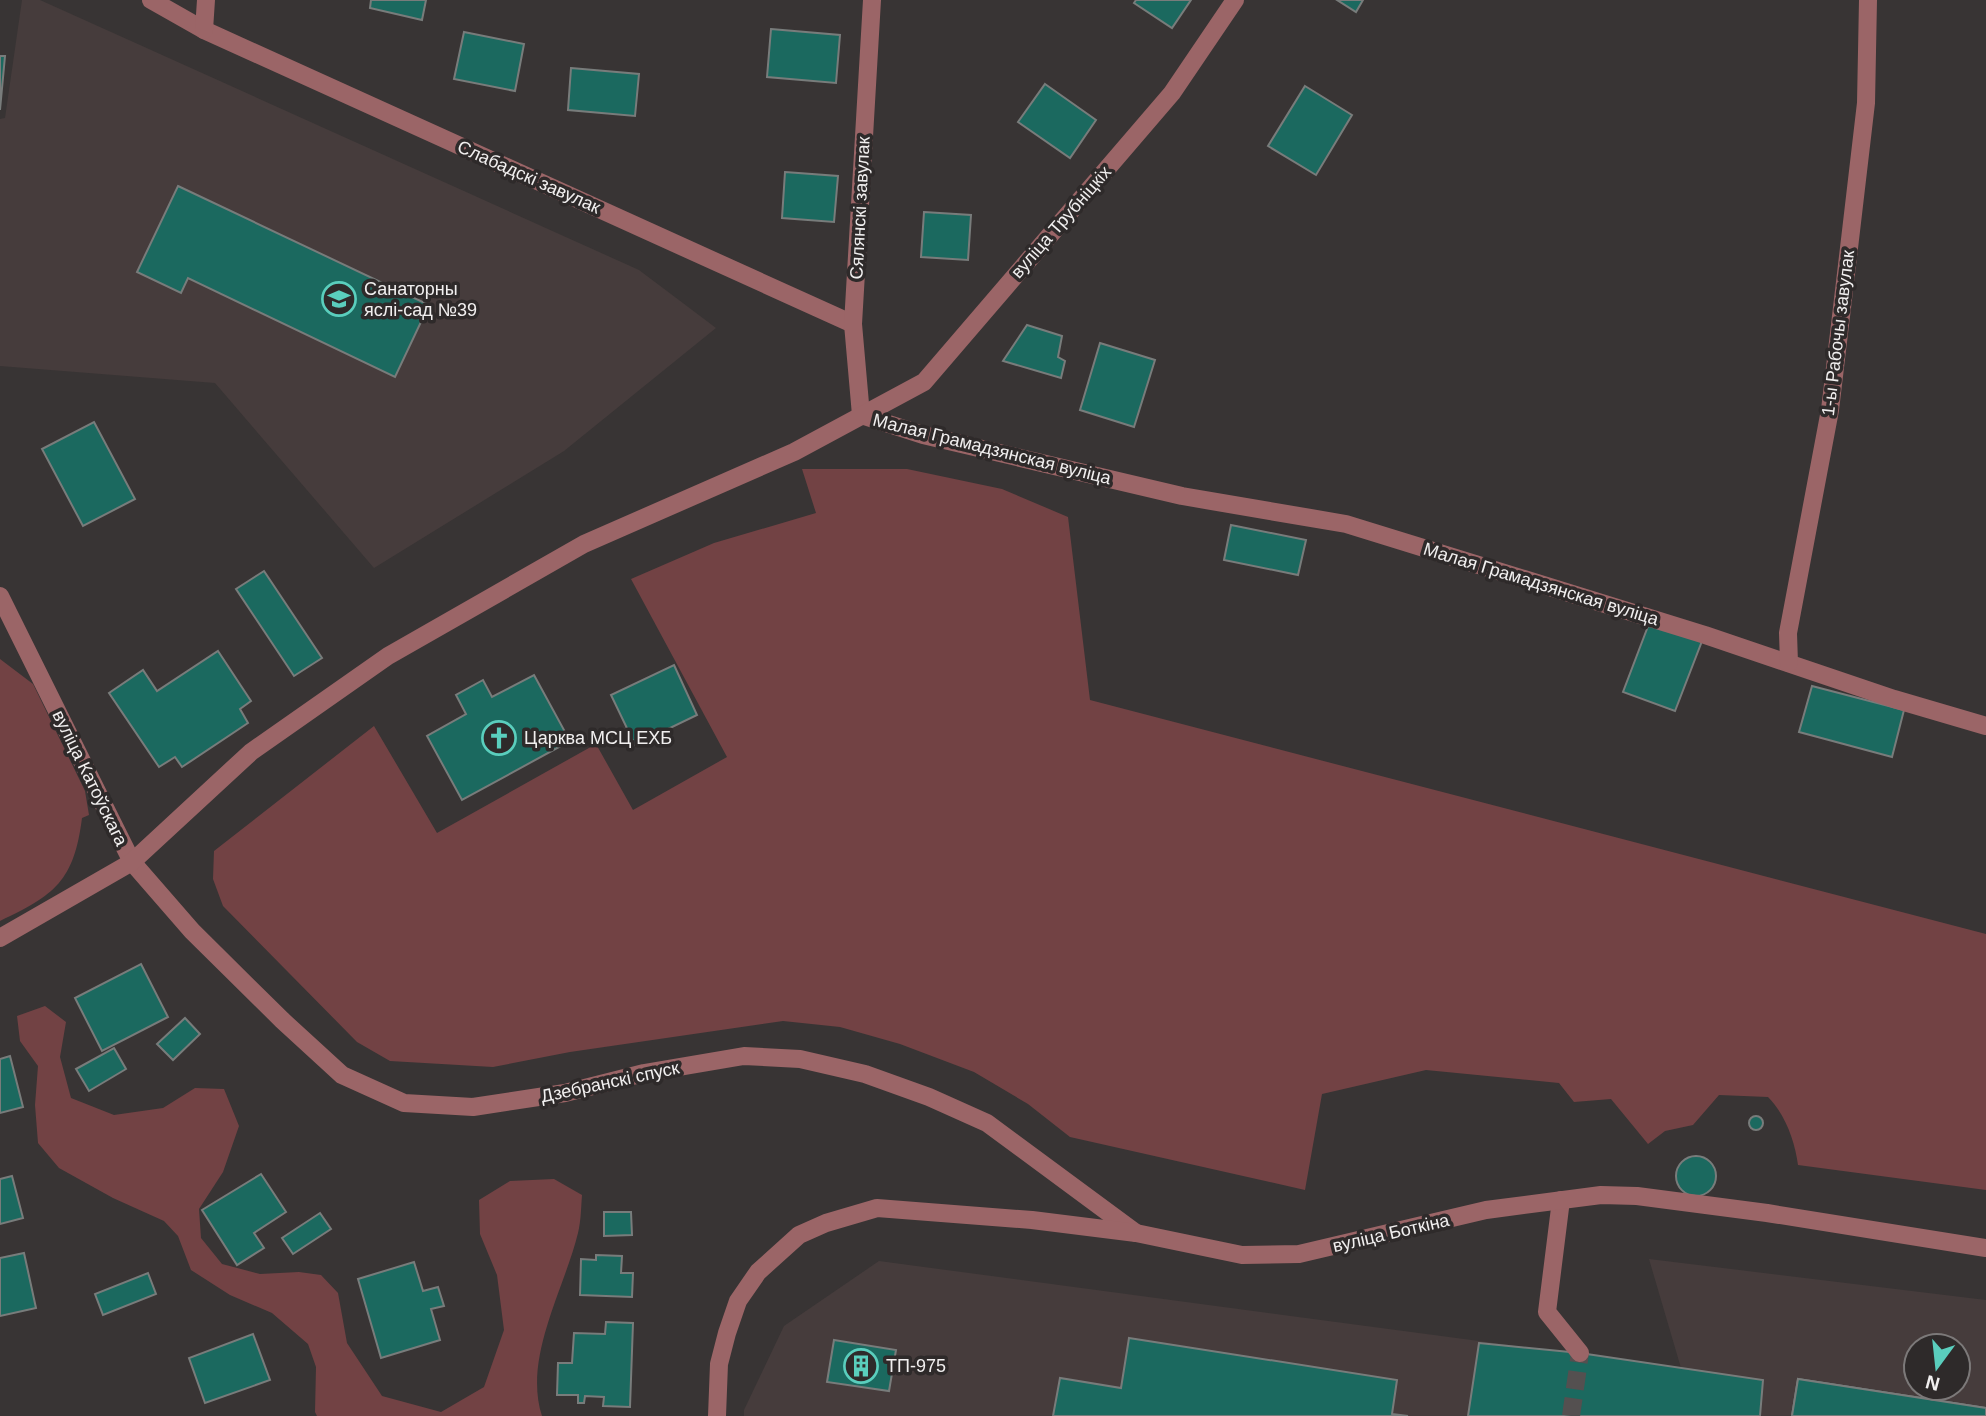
<svg xmlns="http://www.w3.org/2000/svg" width="1986" height="1416" viewBox="0 0 1986 1416" font-family="Arial,sans-serif">
  <style>
    .built { fill: #463c3c; fill-rule: evenodd }
    .green { fill: #724244 }
    .building { fill: #1b695f; stroke: #787c7b; stroke-width: 2 }
    .lines { fill: none; stroke-linecap: round; stroke-linejoin: round }
    .minor-tunnel { stroke: #545050; stroke-width: 18; stroke-dasharray: 18 9; stroke-linecap: butt }
    .minor { stroke: #9b6567; stroke-width: 18 }
    .labels { text-anchor: middle; stroke-width: 7; stroke-linejoin: round; paint-order: stroke }
    .street-label { font-size: 18px; fill: #f1efef; stroke: #2e2a2a }
    .poi-label { font-size: 18px; fill: #f1efef; stroke: #2e2a2a; text-anchor: start }
  </style>
  <rect width="100%" height="100%" fill="#383434"/>
  <g class="built">
    <polygon points="22,0 40,0 639,270 716,328 564,451 374,568 215,383 0,366 0,119 5,118"/>
    <path d="M1649 1259 1986 1300V1416H744V1410L784 1326 879 1261 1681 1368ZM1916 1346H1958V1388H1916Z"/>
  </g>
  <g class="green">
    <path d="M802 469H907L1002 489 1068 517 1090 700 1986 934V1190L1798 1165C1795 1141 1785 1114 1768 1097L1719 1095 1693 1125 1665 1131 1648 1144 1611 1099 1574 1102 1559 1083 1426 1070 1322 1094 1305 1190 1070 1137 1028 1104 974 1072 900 1044 840 1027 783 1021 570 1052 493 1067 390 1061 357 1042 223 906 213 879 214 851 374 726 437 833 596 744 633 810 727 757 631 579 714 543 816 513Z"/>
    <path d="M0 659 33 684 85 791 89 815 82 818C74 881 55 895 0 921Z"/>
    <path d="M45 1006 66 1022 60 1057 71 1098 114 1115 163 1108 195 1088 224 1089 239 1126 223 1172 199 1209 201 1238 222 1264 260 1274 299 1272 321 1275 338 1293 347 1343 382 1396 441 1412 484 1387 504 1330 497 1275 480 1234 479 1200 510 1181 554 1179 582 1195C581 1208 581 1221 578 1233 564 1290 523 1358 542 1416H317L315 1412 316 1367 308 1344 272 1313 230 1295 191 1270 178 1236 164 1221 113 1198 59 1168 38 1143 35 1105 38 1066 20 1041 17 1016Z"/>
  </g>
  <g class="building">
    <polygon points="371,0 426,0 422,20 370,8"/>
    <polygon points="1136,0 1191,0 1172,28 1134,3"/>
    <polygon points="1337,0 1363,0 1356,12"/>
    <polygon points="771,29 840,35 836,83 767,77"/>
    <polygon points="464,32 524,44 515,91 454,79"/>
    <polygon points="0,56 5,56 0,110"/>
    <polygon points="571,68 639,74 635,116 568,110"/>
    <polygon points="1045,84 1096,120 1070,158 1018,122"/>
    <polygon points="1305,86 1352,115 1316,175 1268,146"/>
    <polygon points="785,172 838,176 834,222 782,218"/>
    <polygon points="178,186 429,305 395,377 188,278 181,293 137,272"/>
    <polygon points="924,212 971,215 968,260 921,257"/>
    <polygon points="1027,325 1062,336 1058,357 1065,361 1061,378 1003,361"/>
    <polygon points="1100,343 1155,360 1134,427 1080,410"/>
    <polygon points="94,422 135,499 83,526 42,449"/>
    <polygon points="1231,525 1306,540 1298,575 1224,560"/>
    <polygon points="264,571 322,658 294,676 236,589"/>
    <polygon points="1650,621 1702,641 1675,711 1623,692"/>
    <polygon points="218,651 251,701 240,709 248,723 182,767 175,757 159,767 109,693 143,670 157,691"/>
    <polygon points="674,665 697,715 635,745 611,695"/>
    <polygon points="534,675 570,741 462,800 427,736 466,714 456,695 483,680 492,697"/>
    <polygon points="1812,686 1904,710 1892,757 1799,732"/>
    <polygon points="141,964 168,1017 102,1051 75,998"/>
    <polygon points="185,1018 200,1034 173,1060 157,1044"/>
    <polygon points="114,1048 126,1069 89,1091 76,1069"/>
    <polygon points="10,1056 23,1107 0,1113 0,1059"/>
    <circle cx="1756" cy="1123" r="7"/>
    <circle cx="1696" cy="1176" r="20"/>
    <polygon points="261,1174 286,1212 254,1233 264,1248 237,1265 202,1210"/>
    <polygon points="12,1176 23,1218 0,1224 0,1179"/>
    <polygon points="604,1212 631,1212 632,1235 604,1236"/>
    <polygon points="320,1213 331,1229 293,1254 282,1238"/>
    <polygon points="24,1253 36,1308 0,1316 0,1258"/>
    <polygon points="596,1255 622,1256 621,1273 633,1273 632,1297 580,1295 581,1259 596,1260"/>
    <polygon points="414,1262 423,1291 438,1287 444,1306 431,1309 440,1340 381,1358 358,1279"/>
    <polygon points="148,1273 156,1294 103,1315 95,1294"/>
    <polygon points="606,1322 633,1323 630,1407 603,1406 604,1397 585,1396 584,1403 578,1403 578,1395 557,1395 558,1363 572,1363 574,1333 605,1334"/>
    <polygon points="253,1334 270,1380 205,1403 189,1358"/>
    <polygon points="1129,1338 1397,1380 1392,1414 1408,1416 1053,1416 1060,1378 1121,1388"/>
    <polygon points="834,1340 896,1350 889,1391 827,1382"/>
    <polygon points="1479,1343 1580,1353 1763,1380 1760,1416 1468,1416"/>
    <polygon points="1798,1379 1986,1408 1986,1416 1792,1416"/>
    <polygon points="1798,1379 1986,1408 1986,1416 1792,1416"/>
  </g>
  <g class="lines">
    <polyline class="minor-tunnel" points="1571,1416 1580,1353"/>
    <g class="minor">
      <polyline points="151,0 204,30 853,324"/>
      <polyline points="204,30 206,0"/>
      <polyline points="861,415 923,435 1182,496 1346,524 1705,635 1894,699 1986,726"/>
      <polyline points="861,415 853,324 872,0"/>
      <polyline points="0,596 132,862 192,931 282,1020 342,1075 404,1103 473,1107 565,1093 644,1073 744,1056 800,1059 865,1074 929,1097 987,1123 1136,1233"/>
      <polyline points="1789,663 1788,633 1830,410 1866,103 1868,0"/>
      <polyline points="0,938 132,862 251,752 388,656 584,544 794,452 924,382 1172,93 1235,0"/>
      <polyline points="1561,1200 1547,1312 1580,1353"/>
      <polyline points="717,1416 719,1364 727,1333 738,1301 758,1272 799,1235 826,1223 877,1208 1032,1220 1136,1233 1242,1255 1299,1254 1486,1210 1601,1195 1637,1196 1767,1213 1986,1248"/>
    </g>
  </g>
  <defs>
    <g id="school-ring" transform="scale(1.75)"><circle r="9.5" fill="#2e2a2a" stroke="#5acebd" stroke-width="1.5"/><path d="M0-5L7-2L0 1L-7-2ZM-4 1L0 2.5L4 1V4Q0 6-4 4Z" fill="#5acebd"/></g>
    <g id="church-ring" transform="scale(1.75)"><circle r="9.5" fill="#2e2a2a" stroke="#5acebd" stroke-width="1.5"/><path d="M-1.2-6h2.4v3.5h3.3v2.4h-3.3V6h-2.4V-.1h-3.3v-2.4h3.3Z" fill="#5acebd"/></g>
    <g id="building-ring" transform="scale(1.75)"><circle r="9.5" fill="#2e2a2a" stroke="#5acebd" stroke-width="1.5"/><path d="M-4-6H4V6H1V3H-1V6H-4ZM-2.5-4.3h1.7v1.8h-1.7ZM.8-4.3h1.7v1.8H.8ZM-2.5-1h1.7V.8h-1.7ZM.8-1h1.7V.8H.8Z" fill="#5acebd"/></g>
  </defs>
  <g fill-rule="evenodd">
    <use href="#school-ring" x="339" y="299"/>
    <use href="#church-ring" x="499" y="738"/>
    <use href="#building-ring" x="861" y="1366"/>
  </g>
  <g class="labels">
    <g class="street-label">
      <text transform="translate(529 177) rotate(24)" y="6">Слабадскі завулак</text>
      <text transform="translate(860 208) rotate(-87)" y="6">Сялянскі завулак</text>
      <text transform="translate(1061 222) rotate(-49)" y="6">вуліца Трубніцкіх</text>
      <text transform="translate(1838 333) rotate(-83)" y="6">1-ы Рабочы завулак</text>
      <text transform="translate(992 449) rotate(14)" y="6">Малая Грамадзянская вуліца</text>
      <text transform="translate(1541 584) rotate(17)" y="6">Малая Грамадзянская вуліца</text>
      <text transform="translate(90 778) rotate(64)" y="6">вуліца Катоўскага</text>
      <text transform="translate(610 1082) rotate(-12)" y="6">Дзебранскі спуск</text>
      <text transform="translate(1391 1233) rotate(-13)" y="6">вуліца Боткіна</text>
    </g>
    <g class="poi-label">
      <text x="364" y="295">Санаторны<tspan x="364" dy="21">яслі-сад №39</tspan></text>
      <text x="524" y="744">Царква МСЦ ЕХБ</text>
      <text x="886" y="1372">ТП-975</text>
    </g>
  </g>
  <g transform="translate(1937 1367) rotate(195)"><circle r="33" fill="#2e2a2a" stroke="#7c7979" stroke-width="2"/>
  <path d="M0-5L12 26L0 18L-12 26Z" fill="#5acebd"/>
  <text y="-10" font-size="19" font-weight="bold" text-anchor="middle" fill="#f1efef">N</text>
  </g>
</svg>
